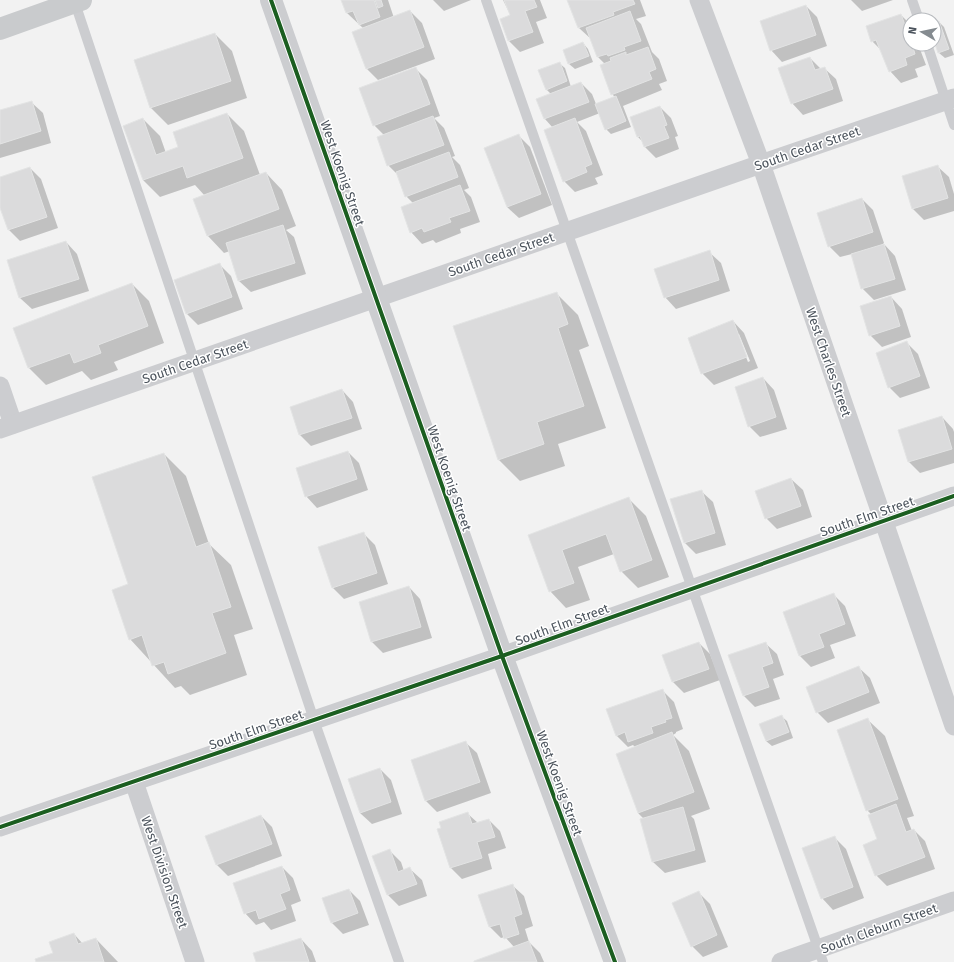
<svg xmlns="http://www.w3.org/2000/svg" width="954" height="962" viewBox="0 0 954 962" font-family="'Fira Sans',sans-serif">
  <style>
    .shadow { fill: #0003; fill-rule: evenodd }
    .building { fill: #dbdbdc; stroke: #e3e4e4 }
    .lines { fill: none; stroke-linecap: round; stroke-linejoin: round }
    .service { stroke: #cccdd0; stroke-width: 10 }
    .minor { stroke: #cccdd0; stroke-width: 19 }
    .tertiary { stroke: #cccdd0; stroke-width: 22 }
    .primary { stroke: #c9cbcd; stroke-width: 22 }
    .cycleway-casing { stroke: #fff; stroke-width: 6 }
    .cycleway { stroke: #1b5e20; stroke-width: 4 }
    .labels { text-anchor: middle; stroke-width: 3; stroke-linejoin: round; paint-order: stroke }
    .street-label { font-size: 13px; fill: #4b535c; stroke: #fff }
  </style>
  <rect width="100%" height="100%" fill="#f2f2f2"/>
  <g class="shadow">
    <polygon points="343,0 388,0 394,18 410,11 422,23 435,59 378,80 367,69 354,33 364,29 347,13"/>
    <polygon points="433,0 471,0 444,11"/>
    <polygon points="503,0 540,0 547,18 536,22 544,43 520,52 509,41 511,16"/>
    <polygon points="568,0 640,0 646,16 636,19 641,24 652,52 659,59 667,81 659,84 662,90 623,106 631,127 611,134 606,129 600,113 577,122 586,131 603,175 595,178 598,184 575,192 564,181 553,128 545,119 551,94 546,89 559,63 565,68 571,87 581,83 592,94 596,104 615,97 612,94 605,64 598,57 591,39 579,28"/>
    <polygon points="851,0 893,0 862,11"/>
    <polygon points="806,6 817,17 827,46 782,62 771,50"/>
    <polygon points="901,15 910,24 910,44 918,44 926,65 915,69 918,77 901,83 890,71 881,50 872,41"/>
    <polygon points="939,22 944,27 954,55 945,58 939,53 934,38 934,24"/>
    <polygon points="215,34 232,51 247,98 168,125 151,108"/>
    <polygon points="583,43 588,49 593,62 575,69 569,64 564,50"/>
    <polygon points="810,58 821,69 824,68 836,79 843,101 803,115 792,103"/>
    <polygon points="415,68 427,80 440,116 434,118 444,128 455,156 452,157 460,165 469,188 464,190 471,197 480,222 460,229 461,233 436,243 433,240 422,244 411,232 413,203 406,196 399,176 388,165 384,135 374,125"/>
    <polygon points="31,102 43,113 51,143 0,158 0,111"/>
    <polygon points="660,107 671,118 678,136 675,137 679,149 656,158 645,147 643,142 638,137"/>
    <polygon points="227,114 244,131 260,175 266,173 282,190 296,226 286,230 294,237 306,274 251,292 239,281 230,251 224,253 208,236 205,196 195,185 160,197 143,180 143,119 160,136 166,153 179,148"/>
    <polygon points="519,136 530,147 552,205 519,218 507,207"/>
    <polygon points="937,166 949,177 954,194 954,211 924,220 913,209 903,177"/>
    <polygon points="30,168 41,179 58,228 20,241 9,230 0,204 0,178"/>
    <polygon points="862,199 873,210 884,243 883,243 895,256 906,290 874,300 862,288 852,254 840,257 829,246"/>
    <polygon points="66,242 77,254 89,291 32,309 20,298 8,261"/>
    <polygon points="709,252 721,263 730,291 676,309 665,297"/>
    <polygon points="219,264 231,276 243,309 198,325 187,314"/>
    <polygon points="132,284 149,301 164,343 114,362 118,370 91,380 82,371 46,385 29,368"/>
    <polygon points="556,293 578,315 589,346 579,350 606,428 558,444 565,466 520,481 498,459"/>
    <polygon points="891,297 902,309 911,337 882,347 870,335"/>
    <path d="M733 321 744 333 758 368 714 385 702 373ZM737 334H739L750 361 748 362Z"/>
    <polygon points="907,343 918,354 930,388 900,398 889,387"/>
    <polygon points="763,378 774,390 787,429 760,437 749,426"/>
    <polygon points="342,390 353,402 362,429 311,446 300,435 291,407"/>
    <polygon points="942,417 953,429 954,432 954,463 920,473 909,462 899,431"/>
    <polygon points="348,452 359,463 368,490 317,508 306,496"/>
    <polygon points="164,454 186,476 209,544 231,565 253,629 234,635 247,675 190,695 181,686 175,688 130,639 130,584"/>
    <polygon points="791,479 803,490 812,517 777,529 766,518"/>
    <polygon points="701,491 713,502 726,545 696,554 685,543"/>
    <polygon points="629,499 646,516 669,577 638,588 621,571 614,554 578,567 590,600 566,608 550,591 529,535"/>
    <polygon points="363,533 375,545 388,584 344,599 332,587"/>
    <polygon points="409,587 420,599 432,638 383,653 372,642"/>
    <polygon points="833,594 845,606 856,636 830,645 835,658 811,667 800,656"/>
    <polygon points="699,643 710,654 720,680 684,693 673,682 664,655"/>
    <polygon points="765,643 777,654 784,675 773,679 780,699 755,707 744,696"/>
    <polygon points="858,667 870,678 880,703 828,723 817,712"/>
    <polygon points="662,690 674,702 683,729 676,732 676,733 673,735 689,751 710,809 691,816 694,819 706,862 665,873 653,862 644,819 638,813 635,747 633,745 628,747 616,735"/>
    <polygon points="781,716 787,721 793,738 772,746 766,741 760,724"/>
    <polygon points="868,720 885,736 914,816 907,818 912,831 914,830 925,841 935,869 887,886 876,875 878,840 872,815 867,810"/>
    <polygon points="465,742 477,753 491,793 437,812 426,801 412,761"/>
    <polygon points="380,769 391,780 402,814 372,824 360,813"/>
    <polygon points="468,814 478,823 489,820 500,831 506,848 488,854 492,869 462,879 451,868"/>
    <polygon points="261,816 272,827 282,856 228,876 216,864"/>
    <polygon points="834,837 846,849 864,898 833,910 822,898"/>
    <polygon points="389,850 401,862 404,871 410,869 422,880 427,896 399,906 388,895 374,856"/>
    <polygon points="282,867 293,878 301,901 291,905 296,921 271,930 264,922 256,925 245,913"/>
    <polygon points="512,885 524,896 533,926 525,929 529,942 540,953 544,962 475,962 514,947 505,937 501,938 490,927"/>
    <polygon points="349,890 360,901 369,925 343,934 332,923 323,899"/>
    <polygon points="699,893 710,904 728,947 703,957 692,946"/>
    <polygon points="74,934 83,944 96,939 118,962 37,962 54,954"/>
    <polygon points="301,939 312,951 316,962 257,962"/>
  </g>
  <g class="building">
    <polygon points="341,0 374,0 380,17 359,25 353,11 346,13"/>
    <polygon points="375,0 381,0 383,6 378,8"/>
    <polygon points="504,0 534,0 537,7 525,11 533,32 508,41 500,19 510,15"/>
    <polygon points="567,0 633,0 635,4 613,12 614,15 578,28"/>
    <polygon points="806,5 816,35 770,51 760,21"/>
    <polygon points="410,10 424,47 366,69 352,32"/>
    <polygon points="630,11 641,41 624,47 625,50 608,56 607,54 597,57 586,28"/>
    <polygon points="901,14 910,39 910,44 912,44 915,54 905,58 907,65 889,72 876,40 871,42 866,26"/>
    <polygon points="939,21 949,49 938,53 934,41 934,23"/>
    <polygon points="215,33 231,81 150,108 134,60"/>
    <polygon points="583,42 589,56 568,64 563,50"/>
    <polygon points="648,47 656,69 649,72 652,79 611,95 600,65 611,61 610,58 626,52 626,55"/>
    <polygon points="810,57 815,70 825,67 833,89 791,104 778,68"/>
    <polygon points="560,62 567,81 546,90 538,70"/>
    <polygon points="416,67 430,104 373,126 359,88"/>
    <polygon points="581,82 589,102 544,119 536,99"/>
    <polygon points="616,96 626,121 605,130 595,104"/>
    <polygon points="32,101 41,131 0,144 0,110"/>
    <polygon points="660,106 667,125 664,126 669,138 644,147 640,136 637,137 630,117"/>
    <polygon points="227,113 243,158 187,178 183,166 143,180 123,126 143,118 156,155 178,147 173,132"/>
    <polygon points="433,116 444,145 387,166 377,137"/>
    <polygon points="575,118 592,164 585,167 587,172 563,182 544,130"/>
    <polygon points="519,134 541,194 507,207 484,148"/>
    <polygon points="449,152 458,177 405,197 396,172"/>
    <polygon points="938,165 948,198 912,209 902,176"/>
    <polygon points="30,167 47,217 8,230 0,208 0,177"/>
    <polygon points="266,172 279,209 207,236 193,199"/>
    <polygon points="460,185 470,211 449,218 451,222 424,232 422,228 410,233 401,207"/>
    <polygon points="862,198 873,232 828,247 817,213"/>
    <polygon points="283,225 295,263 238,281 226,243"/>
    <polygon points="66,241 79,279 19,298 7,260"/>
    <polygon points="884,244 895,279 861,289 851,254"/>
    <polygon points="710,250 719,280 664,298 654,269"/>
    <polygon points="220,263 232,297 186,314 174,280"/>
    <polygon points="132,283 148,326 98,345 101,353 74,363 70,353 28,368 13,328"/>
    <polygon points="557,292 568,324 558,328 584,406 537,422 544,444 498,460 453,326"/>
    <polygon points="891,296 900,326 869,336 860,306"/>
    <polygon points="733,320 747,357 701,374 688,338"/>
    <polygon points="907,341 920,376 888,388 876,353"/>
    <polygon points="763,377 776,417 748,427 735,387"/>
    <polygon points="342,389 352,418 299,435 290,407"/>
    <polygon points="942,416 952,449 908,462 898,430"/>
    <polygon points="348,451 357,479 305,497 296,468"/>
    <polygon points="164,453 196,547 209,542 231,607 212,613 226,653 168,674 164,662 152,666 142,635 129,640 112,590 128,584 92,477"/>
    <polygon points="791,478 801,506 765,519 755,491"/>
    <polygon points="702,490 715,533 684,543 670,499"/>
    <polygon points="629,497 652,560 620,572 606,534 562,550 574,583 549,592 528,535"/>
    <polygon points="364,532 377,573 332,588 318,547"/>
    <polygon points="409,586 421,627 371,642 359,602"/>
    <polygon points="834,593 845,624 819,634 824,647 799,656 783,612"/>
    <polygon points="699,642 709,669 672,682 662,655"/>
    <polygon points="766,642 773,663 762,667 769,687 743,696 728,655"/>
    <polygon points="859,666 869,692 816,713 806,687"/>
    <polygon points="663,689 672,718 665,720 666,722 651,727 653,733 628,742 625,732 616,736 606,709"/>
    <polygon points="782,715 789,732 766,741 759,724"/>
    <polygon points="868,718 898,799 866,811 837,730"/>
    <polygon points="672,732 694,792 638,813 616,754"/>
    <polygon points="466,741 480,782 425,801 411,760"/>
    <polygon points="380,768 391,802 360,813 348,779"/>
    <polygon points="896,804 906,832 914,829 925,857 875,876 863,845 877,839 868,815"/>
    <polygon points="683,807 695,850 652,862 640,819"/>
    <polygon points="468,812 472,824 489,819 495,837 477,842 482,858 450,868 437,829 441,828 439,822"/>
    <polygon points="261,815 272,844 216,865 205,836"/>
    <polygon points="835,836 853,887 821,899 802,848"/>
    <polygon points="390,849 398,872 410,867 417,884 387,895 372,856"/>
    <polygon points="282,866 290,890 280,894 286,909 259,919 256,910 244,914 233,883"/>
    <polygon points="513,884 522,914 514,917 519,934 504,939 500,924 489,927 478,895"/>
    <polygon points="349,889 358,913 331,923 322,898"/>
    <polygon points="699,891 717,935 691,947 672,903"/>
    <polygon points="74,933 78,944 96,938 104,962 36,962 35,959 53,953 49,942"/>
    <polygon points="301,938 309,962 256,962 253,953"/>
    <polygon points="529,941 537,962 474,962 474,961"/>
  </g>
  <g class="lines">
    <g class="service">
      <polyline points="74,0 314,720 399,962"/>
      <polyline points="486,0 823,962"/>
      <polyline points="912,0 919,20"/>
      <polyline points="927,44 954,125"/>
    </g>
    <g class="minor">
      <polyline points="699,0 761,164 954,726"/>
      <polyline points="0,386 13,424"/>
      <polyline points="0,429 761,164 954,98"/>
      <polyline points="134,782 195,962"/>
      <polyline points="0,827 502,656 954,496"/>
      <polyline points="781,962 954,901"/>
    </g>
    <polyline class="tertiary" points="271,0 502,656 615,962"/>
    <polyline class="primary" points="0,29 81,0"/>
    <g class="cycleway-casing">
      <g id="cycleway">
        <polyline points="271,0 502,656 615,962"/>
        <polyline points="0,827 502,656 954,496"/>
      </g>
    </g>
    <use href="#cycleway" class="cycleway"/>
  </g>
  <g class="labels">
    <g class="street-label">
      <text transform="translate(807 148) rotate(-19)" y="5">South Cedar Street</text>
      <text transform="translate(343 173) rotate(71)" y="5">West Koenig Street</text>
      <text transform="translate(501 254) rotate(-19)" y="5">South Cedar Street</text>
      <text transform="translate(195 361) rotate(-19)" y="5">South Cedar Street</text>
      <text transform="translate(829 362) rotate(71)" y="5">West Charles Street</text>
      <text transform="translate(450 478) rotate(71)" y="5">West Koenig Street</text>
      <text transform="translate(867 516) rotate(-19)" y="5">South Elm Street</text>
      <text transform="translate(562 624) rotate(-20)" y="5">South Elm Street</text>
      <text transform="translate(256 729) rotate(-19)" y="5">South Elm Street</text>
      <text transform="translate(560 783) rotate(70)" y="5">West Koenig Street</text>
      <text transform="translate(165 872) rotate(71)" y="5">West Division Street</text>
      <text transform="translate(879 928) rotate(-20)" y="5">South Cleburn Street</text>
    </g>
  </g>
  <g transform="translate(922 32) rotate(279)"><circle r="19" fill="#ffffff" stroke="#b7babe"/>
  <path d="M0-3L7 15L0 10L-7 15Z" fill="#858b90"/>
  <text y="-6" font-size="11" font-weight="bold" text-anchor="middle" fill="#4b535c">N</text>
  </g>
</svg>
